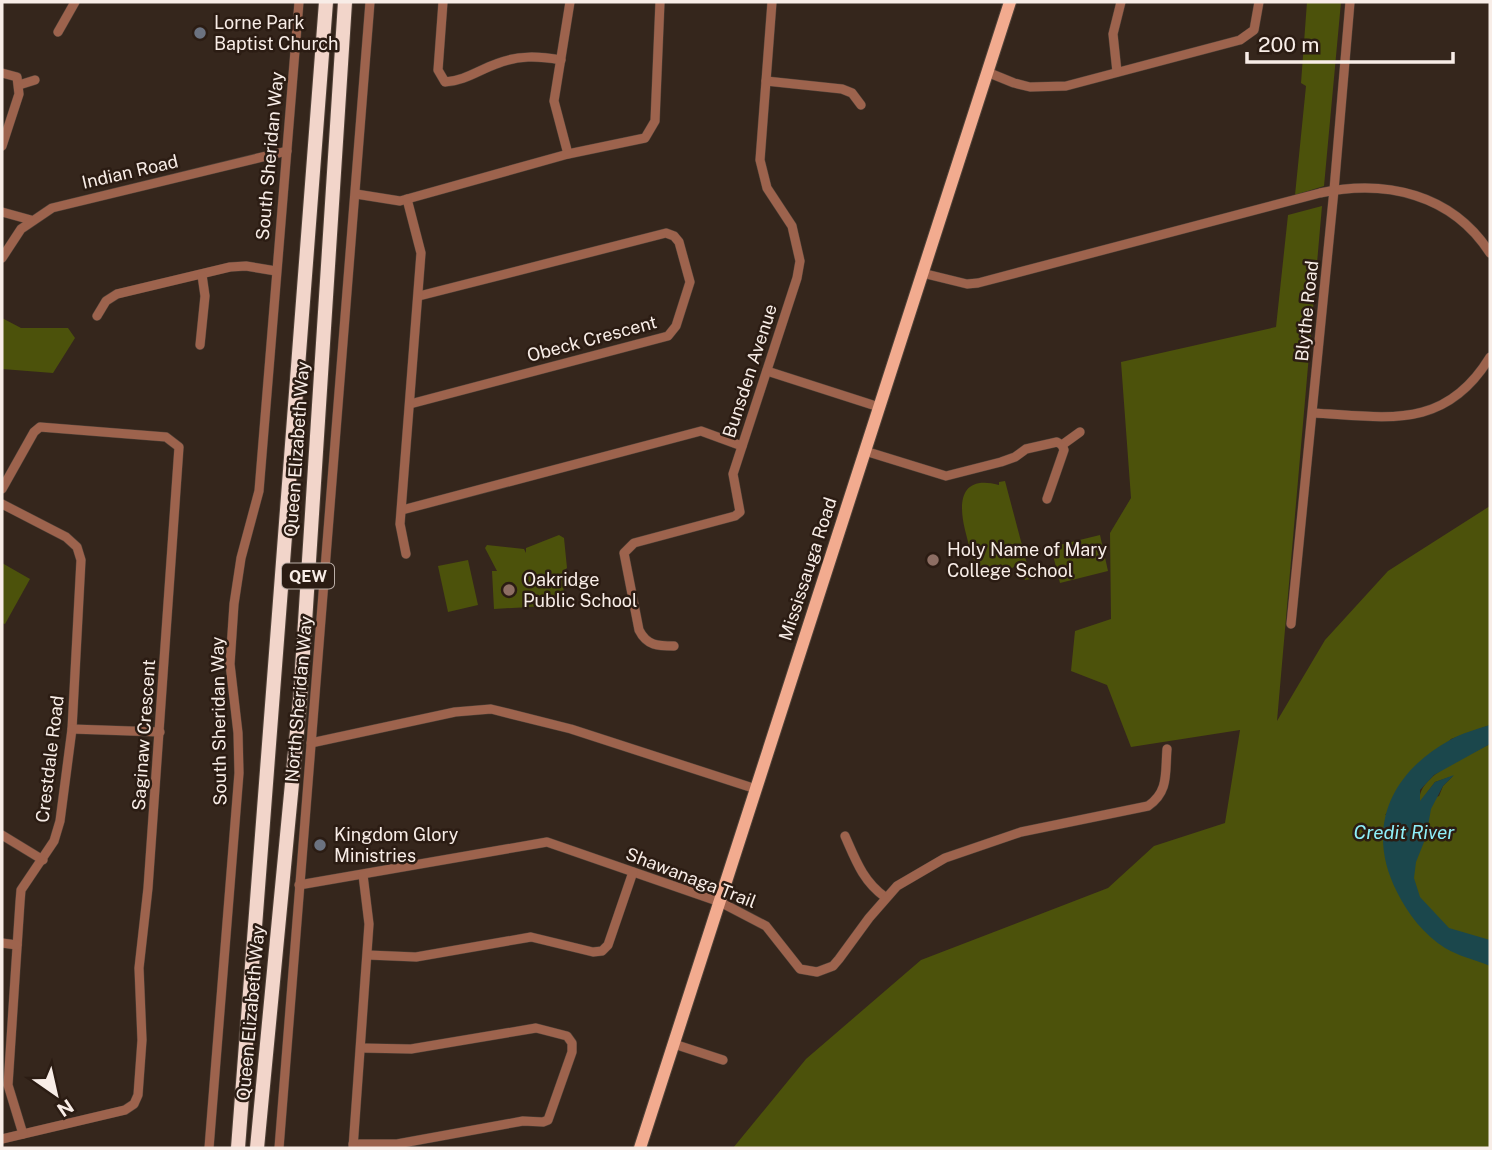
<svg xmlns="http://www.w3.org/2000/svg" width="1492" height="1150" viewBox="0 0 1492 1150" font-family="'Public Sans',sans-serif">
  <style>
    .green { fill: #4c520b }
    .water { fill: #1b474c }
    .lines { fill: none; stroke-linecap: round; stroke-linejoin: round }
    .minor-casing { stroke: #504238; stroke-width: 10 }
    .major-casing { stroke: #504238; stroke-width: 14 }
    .highway-casing { stroke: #504238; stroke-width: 16 }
    .minor { stroke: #9d634d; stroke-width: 9 }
    .major { stroke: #f2ab8f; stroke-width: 12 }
    .highway { stroke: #f2d5ca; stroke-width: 14 }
    .worship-dot { fill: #6b7280; stroke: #2b1c13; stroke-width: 2.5 }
    .education-dot { fill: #8d6e63; stroke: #2b1c13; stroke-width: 2.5 }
    .labels { text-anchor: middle; stroke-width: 5; stroke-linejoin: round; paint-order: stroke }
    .shield { fill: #2b1c13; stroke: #baaea7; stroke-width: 2 }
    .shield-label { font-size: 16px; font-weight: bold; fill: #f8ede7 }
    .poi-label { font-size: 18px; fill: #f8ede7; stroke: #2b1c13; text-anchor: start }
    .street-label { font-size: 18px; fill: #f8ede7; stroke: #2b1c13 }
    .water-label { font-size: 19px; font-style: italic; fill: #8feff9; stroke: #2b1c13 }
  </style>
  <rect width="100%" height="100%" fill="#35261c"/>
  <g class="green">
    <polygon points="1307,2 1341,2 1324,186 1295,195 1306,86 1301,83"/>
    <path d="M1322 206 1277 721 1325 640 1388 571 1490 506V725L1451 739 1385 815 1439 796 1443 786 1453 776 1435 782 1420 802C1415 776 1471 754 1490 744V1148H733L806 1059 921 960 1108 888 1154 846 1225 823 1240 730 1131 747 1107 685 1071 671 1075 631 1111 619 1110 533 1131 498 1121 362 1276 327 1288 215Z"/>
    <polygon points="2,318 21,328 68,328 75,338 53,373 2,369"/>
    <path d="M1005 481 1031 579 1025 580 1019 561C1014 568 1006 574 997 574 973 575 970 548 965 530 958 501 961 475 999 485V482Z"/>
    <polygon points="559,535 564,538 567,568 563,571 564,605 494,609 492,571 497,571 485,548 487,545 524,549 526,553 526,548"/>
    <polygon points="1100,535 1108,571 1060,583 1051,547"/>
    <polygon points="468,560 478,605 448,612 438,566"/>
    <polygon points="2,563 30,579 5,624 2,623"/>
  </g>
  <path class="water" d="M1490 725V744L1434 775 1420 790V801L1435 782 1454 775 1443 786 1431 809 1426 837 1416 862 1414 878 1420 897 1449 928 1490 940V966C1476 960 1458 956 1445 948 1424 935 1408 914 1397 892 1365 829 1390 773 1450 740 1462 733 1477 729 1490 725Z"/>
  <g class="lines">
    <g class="minor-casing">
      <g id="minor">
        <path d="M443 2 438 70 445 82C464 81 479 70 496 64 518 55 538 56 561 60"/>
        <polyline points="58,32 75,2"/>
        <polyline points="987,72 1014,83 1030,87 1066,86 1240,40 1254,30 1259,2"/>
        <polyline points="1117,72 1113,34 1121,2"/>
        <polyline points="2,73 17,77 19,94 2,146"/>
        <polyline points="766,81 842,89 852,93 861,105"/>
        <polyline points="19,85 35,80"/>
        <polyline points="568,154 554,101 570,2"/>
        <polyline points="356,194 400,201 568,154 645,138 655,121 660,2"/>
        <polyline points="2,212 31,220"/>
        <polyline points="2,258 21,229 52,208 287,151"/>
        <path d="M922 273 967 284 978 283 1320 193C1386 179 1452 194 1490 253"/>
        <polyline points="97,316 106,301 117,294 230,267 246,266 276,271"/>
        <polyline points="200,345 205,296 202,275"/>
        <polyline points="767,371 879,407"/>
        <polyline points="410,404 668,336 676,326 690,282 679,242 674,236 666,233 419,296"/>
        <path d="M1313 413C1387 417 1445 431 1490 357"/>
        <polyline points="1062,445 1080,432"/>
        <polyline points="865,451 946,476 1001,462 1015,457 1026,449 1057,442 1062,445 1064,450 1047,499"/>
        <polyline points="2,489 34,432 40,427 166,437 179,447 148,888 139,968 142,1040 138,1095 134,1104 125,1110 2,1139"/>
        <polyline points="2,504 66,537 77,547 81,560 72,729 60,821 54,841 21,890 20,902 8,1085 23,1134"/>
        <polyline points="402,510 701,431 742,446"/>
        <polyline points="406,554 400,524 421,253 407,199"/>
        <polyline points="1291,624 1334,190 1350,2"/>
        <path d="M674 646C658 646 647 646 639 630L624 553 634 543 735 516 740 512 733 474 797 278 800 261 792 226 767 188 760 160 772 2"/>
        <polyline points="72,729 160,732"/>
        <polyline points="311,743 455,712 491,709 571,729 756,789"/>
        <polyline points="2,835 43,860"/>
        <path d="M845 836C856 861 863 881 885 897"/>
        <path d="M299 885 547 842 720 902 766 926 800 969 817 972 833 966 839 959 869 918 897 886 945 858 1021 832 1148 806C1169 792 1165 773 1167 749"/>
        <polyline points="2,943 17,945"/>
        <polyline points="368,955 416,957 531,937 593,952 602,951 608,945 633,872"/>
        <polyline points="674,1044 723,1060"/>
        <polyline points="353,1144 397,1144 523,1121 543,1122 548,1120 572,1052 572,1043 567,1036 536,1028 411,1049 361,1048"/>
        <polyline points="209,1148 239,773 238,733 230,664 234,604 241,558 259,491 299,2"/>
        <polyline points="279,1148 370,2"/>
        <polyline points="353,1148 369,924 363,875"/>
      </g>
    </g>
    <g class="major-casing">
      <polyline id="major" points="640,1148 1010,2"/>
    </g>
    <g class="highway-casing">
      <g id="highway">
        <polyline points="238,1148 326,2"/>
        <polyline points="257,1148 300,700 345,2"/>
      </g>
    </g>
    <use href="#minor" class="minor"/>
    <use href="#major" class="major"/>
    <use href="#highway" class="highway"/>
  </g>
  <g class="worship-dot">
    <circle cx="200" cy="33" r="7"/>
    <circle cx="320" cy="845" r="7"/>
  </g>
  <g class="education-dot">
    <circle cx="933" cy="560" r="7"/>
    <circle cx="509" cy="590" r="7"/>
  </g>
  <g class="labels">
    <rect class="shield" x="282" y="563.5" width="52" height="25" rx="5"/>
    <g class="shield-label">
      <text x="308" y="582">QEW</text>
    </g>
    <g class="poi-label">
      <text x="214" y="29">Lorne Park<tspan x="214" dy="21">Baptist Church</tspan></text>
      <text x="947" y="556">Holy Name of Mary<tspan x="947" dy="21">College School</tspan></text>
      <text x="523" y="586">Oakridge<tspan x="523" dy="21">Public School</tspan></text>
      <text x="334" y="841">Kingdom Glory<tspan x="334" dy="21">Ministries</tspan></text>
    </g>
    <g class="street-label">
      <text transform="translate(270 156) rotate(-85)" y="6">South Sheridan Way</text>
      <text transform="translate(130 172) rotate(-13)" y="6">Indian Road</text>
      <text transform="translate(1307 311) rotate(-84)" y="6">Blythe Road</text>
      <text transform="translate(592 339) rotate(-15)" y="6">Obeck Crescent</text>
      <text transform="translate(750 371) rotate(-72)" y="6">Bunsden Avenue</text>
      <text transform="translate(297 449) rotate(-86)" y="6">Queen Elizabeth Way</text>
      <text transform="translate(808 569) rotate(-72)" y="6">Mississauga Road</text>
      <text transform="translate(299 699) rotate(-85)" y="6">North Sheridan Way</text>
      <text transform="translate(219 721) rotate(-91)" y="6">South Sheridan Way</text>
      <text transform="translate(144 735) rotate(-86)" y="6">Saginaw Crescent</text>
      <text transform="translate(50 759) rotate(-83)" y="6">Crestdale Road</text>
      <text transform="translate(691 878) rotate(21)" y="6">Shawanaga Trail</text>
      <text transform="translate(251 1013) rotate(-85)" y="6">Queen Elizabeth Way</text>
    </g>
    <g class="water-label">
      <text x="1404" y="839">Credit River</text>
    </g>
  </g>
  <rect width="1492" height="1150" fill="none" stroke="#f8ede7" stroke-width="7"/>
  <g transform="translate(56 1094) rotate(146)" stroke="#2b1c13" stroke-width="5" paint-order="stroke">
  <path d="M0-5L12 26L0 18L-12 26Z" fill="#f8ede7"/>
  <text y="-10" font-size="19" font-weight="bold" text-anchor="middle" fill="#f8ede7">N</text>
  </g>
  <path d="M1247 52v10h206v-10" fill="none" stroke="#f8ede7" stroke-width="3.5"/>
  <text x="1258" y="52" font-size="21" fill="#f8ede7" stroke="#2b1c13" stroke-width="5" paint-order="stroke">200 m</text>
</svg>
